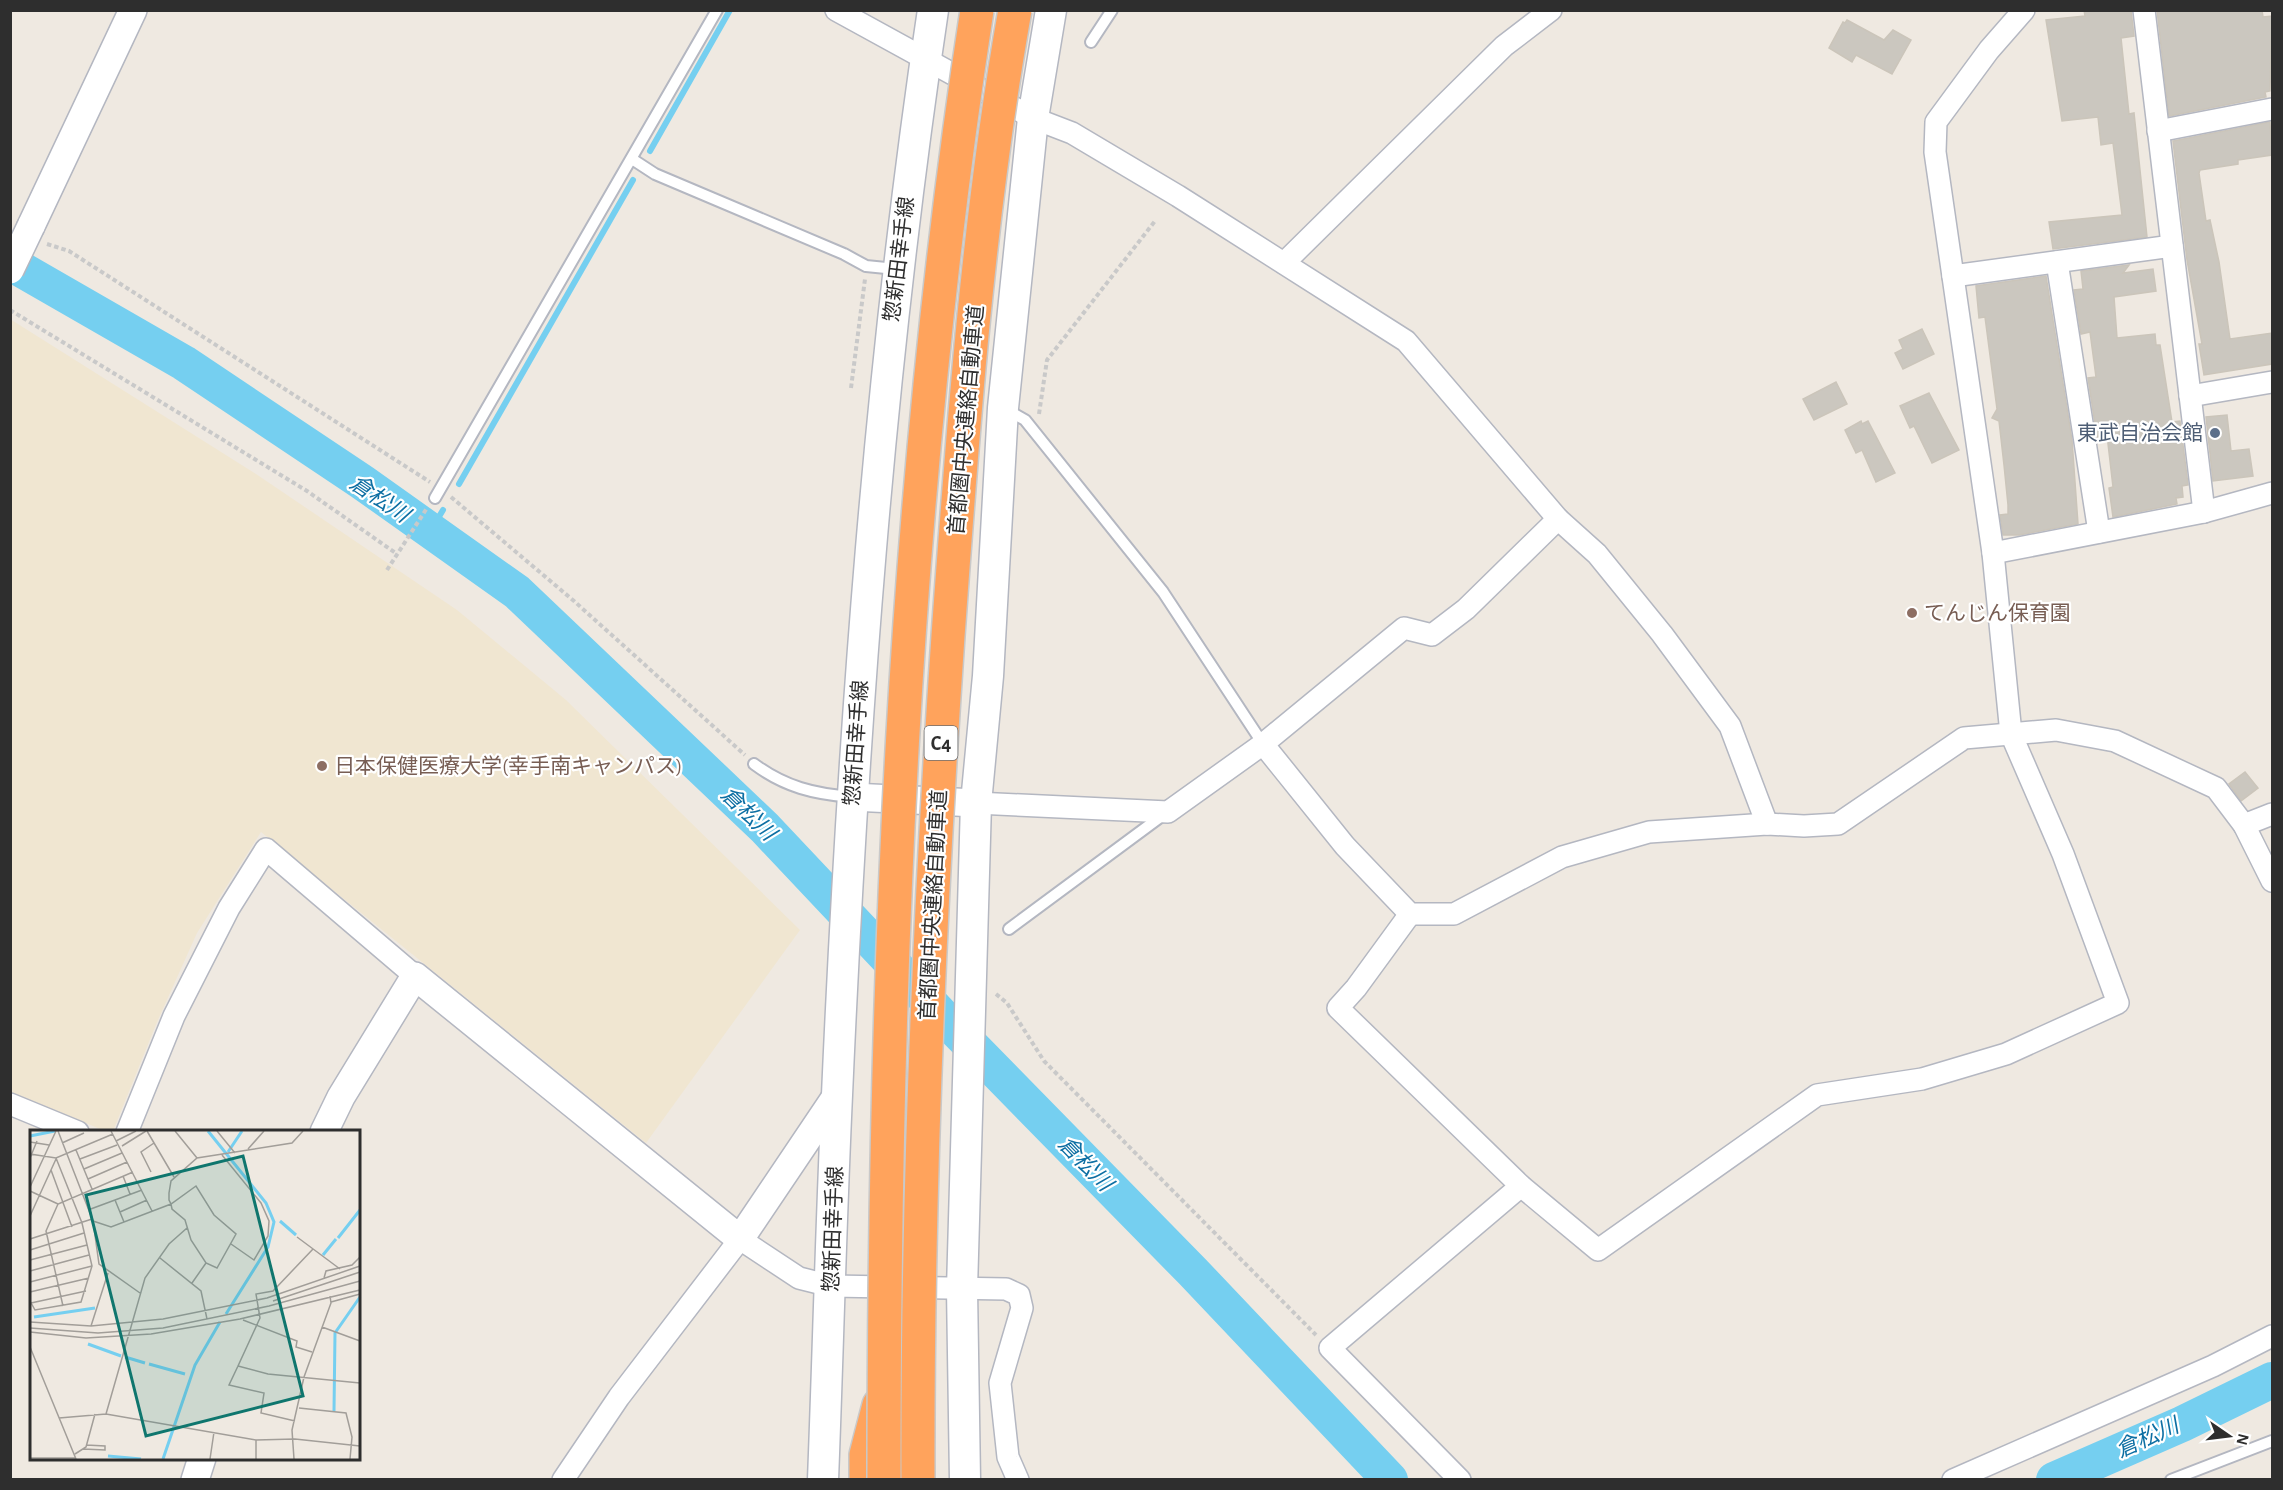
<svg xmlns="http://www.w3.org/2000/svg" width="2283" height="1490" viewBox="0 0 2283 1490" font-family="'Alegreya Sans','Noto Sans JP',sans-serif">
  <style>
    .education { fill: #f0e6d1 }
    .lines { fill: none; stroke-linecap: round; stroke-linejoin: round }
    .stream { stroke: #75cff0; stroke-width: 6 }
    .river { stroke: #75cff0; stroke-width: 36 }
    .building { fill: #cbc7bf; stroke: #cbc5ba; stroke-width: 1.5 }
    .service-casing { stroke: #b4b7c1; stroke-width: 14 }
    .minor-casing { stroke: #b4b7c1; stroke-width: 24 }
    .tertiary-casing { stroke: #b4b7c1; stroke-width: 30 }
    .secondary-casing { stroke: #b4b7c1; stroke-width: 33 }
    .motorway-casing { stroke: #c9c9c9; stroke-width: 36 }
    .path { stroke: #c9c9c9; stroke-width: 4; stroke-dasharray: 4.5 3; stroke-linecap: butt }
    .service { stroke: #fff; stroke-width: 10 }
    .minor { stroke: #fff; stroke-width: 21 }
    .tertiary { stroke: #fff; stroke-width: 27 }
    .secondary { stroke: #fff; stroke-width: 30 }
    .motorway { stroke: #ffa35c; stroke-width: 33 }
    .tertiary-bridge-casing { stroke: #b4b7c1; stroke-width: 30; stroke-linecap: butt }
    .motorway-bridge-casing { stroke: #c9c9c9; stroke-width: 36; stroke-linecap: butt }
    .tertiary-bridge { stroke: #fff; stroke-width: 27 }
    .motorway-bridge { stroke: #ffa35c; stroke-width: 33 }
    .service-dot { fill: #5c6f8a; stroke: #fff; stroke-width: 2 }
    .education-dot { fill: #8d6e63; stroke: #fff; stroke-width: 2 }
    .labels { text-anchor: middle; stroke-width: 4.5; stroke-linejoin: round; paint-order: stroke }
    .shield { fill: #fff; stroke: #6d6d6d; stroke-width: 1.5 }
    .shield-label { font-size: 20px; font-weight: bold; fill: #2e2e2e }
    .street-label { font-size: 21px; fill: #2e2e2e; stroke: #fff }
    .service-label { font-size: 21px; fill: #4e5e75; stroke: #fff; text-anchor: end }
    .education-label { font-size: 21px; fill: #785e54; stroke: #fff; text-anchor: start }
    .water-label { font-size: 22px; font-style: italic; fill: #0d6fa3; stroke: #fff }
    .inset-river { fill: none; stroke: #75cff0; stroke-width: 3 }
    .inset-road { fill: none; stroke: #a29e99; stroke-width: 1.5 }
    .view { fill: #0f766e; fill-opacity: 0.15; stroke: #0f766e; stroke-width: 3 }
    .inset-edge { fill: none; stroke: #2e2e2e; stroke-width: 3 }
  </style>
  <rect width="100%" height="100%" fill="#efe9e1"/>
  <polygon class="education" points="10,319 256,474 457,610 566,700 800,930 646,1143 261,832 197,933 157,1022 113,1131 105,1131 11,1092"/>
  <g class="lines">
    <g class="stream">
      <polyline points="650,151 730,10"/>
      <polyline points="459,484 633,180"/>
      <polyline points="431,530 443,510"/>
    </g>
    <g class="river">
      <polyline points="10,263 184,363 362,482 517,592 765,828 946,1020 1192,1271 1390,1480"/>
      <polyline points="2054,1480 2182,1424 2272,1380"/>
    </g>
  </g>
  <g class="building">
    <polygon points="2084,10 2131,10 2134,36 2121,38 2129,114 2134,113 2147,237 2053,249 2049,222 2122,215 2113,143 2101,145 2098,117 2062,121 2046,20 2085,16"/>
    <polygon points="2157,10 2262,10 2263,17 2272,16 2270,91 2265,92 2266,97 2169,116"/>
    <polygon points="1847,20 1884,40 1893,30 1911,40 1892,74 1856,55 1852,62 1829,48 1843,22 1845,23"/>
    <polygon points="2270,122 2272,155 2238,160 2238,164 2200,170 2199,173 2206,221 2210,220 2219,262 2230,339 2272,333 2272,364 2204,375 2199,344 2202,344 2187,260 2173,141"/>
    <polygon points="2129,265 2123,273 2153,269 2156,291 2114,297 2117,338 2155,334 2156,345 2160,345 2172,422 2180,421 2188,485 2182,486 2183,497 2176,498 2177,504 2113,517 2109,488 2113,487 2107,435 2097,437 2088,378 2096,377 2090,332 2081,334 2074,290 2083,289 2081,271"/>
    <polygon points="2046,276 2072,440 2078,524 2019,535 2003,535 2000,515 2008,514 2008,505 2004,465 1999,421 1992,418 1997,409 1985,317 1979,318 1976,286"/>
    <polygon points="1922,329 1934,354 1903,369 1895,353 1903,349 1899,340"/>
    <polygon points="1836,382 1847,404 1814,420 1803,399"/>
    <polygon points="1929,393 1959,450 1932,463 1914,426 1910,428 1900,406"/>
    <polygon points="2227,415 2231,451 2249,449 2253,476 2213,481 2206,417"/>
    <polygon points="1861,421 1862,424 1868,421 1895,473 1876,482 1862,450 1856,453 1845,430"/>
    <polygon points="2245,772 2258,788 2241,801 2229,784"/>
  </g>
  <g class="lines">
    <g class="service-casing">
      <g id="service">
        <polyline points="1091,42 1112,10"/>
        <polyline points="632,159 655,174 844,254 866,266 896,269"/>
        <polyline points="1007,410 1025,420 1163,592 1263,744"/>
        <polyline points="435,498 717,10"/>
        <path d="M754 764C785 787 814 794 852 797"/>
        <polyline points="1009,929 1163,815"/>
        <polyline points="2171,1480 2272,1441"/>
      </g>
    </g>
    <g class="minor-casing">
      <g id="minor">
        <polyline points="836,10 1033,118 1072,133 1178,196 1406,341 1558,519 1597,554 1662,634 1730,726 1767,824"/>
        <polyline points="2144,10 2204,512"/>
        <polyline points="2158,131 2272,109"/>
        <polyline points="2057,262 2099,532"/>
        <polyline points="1284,263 1504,46 1551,10"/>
        <polyline points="1953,276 2172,246"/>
        <polyline points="2190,396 2272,382"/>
        <polyline points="1993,553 2204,512 2272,493"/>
        <polyline points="1263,744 1345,846 1410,914 1454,914 1562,857 1649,832 1767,824 1804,826 1838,824 1964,738 2056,730 2115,741 2216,788 2244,825 2272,881"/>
        <polyline points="976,803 1168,812 1263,744 1404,628 1432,635 1466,609 1558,519"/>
        <polyline points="2244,825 2272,814"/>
        <polyline points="1410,914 1356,988 1338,1008 1521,1186 1598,1250 1817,1095 1922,1079 2006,1054 2118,1003 2063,854 2011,734 1993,553 1935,152 1936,122 1989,50 2024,10"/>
        <polyline points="10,1104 78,1132"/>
        <polyline points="127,1132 174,1016 229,908 266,849 415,976"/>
        <polyline points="563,1480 619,1397 740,1239 799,1278 831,1286 1006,1289 1019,1295 1022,1308 1000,1383 1008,1457 1018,1480"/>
        <polyline points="1460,1480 1330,1348 1521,1186"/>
        <polyline points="1953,1480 2213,1366 2272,1336"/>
      </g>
    </g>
    <g class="tertiary-casing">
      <g id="tertiary">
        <polyline points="31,226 133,10"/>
        <polyline points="852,797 976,803"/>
        <polyline points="324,1132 341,1097 415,976 740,1239 837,1095"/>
        <polyline points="195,1480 202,1458"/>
      </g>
    </g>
    <g class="secondary-casing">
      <g id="secondary">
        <path d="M823 1480C828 1351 831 1223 837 1095 853 732 879 370 933 10"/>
        <polyline points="965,1480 962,1289 976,803 988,676 1003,408 1033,118 1051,10"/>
      </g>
    </g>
    <g class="motorway-casing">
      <polyline id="motorway" points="866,1480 866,1455 879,1405"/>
    </g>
    <g class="path">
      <polyline points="47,244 69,251 430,482"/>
      <polyline points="10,310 307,491 397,554"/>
      <polyline points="851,388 865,279"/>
      <polyline points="1039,414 1047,360 1155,221"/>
      <polyline points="451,497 574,601 745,755"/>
      <polyline points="387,570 427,508"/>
      <polyline points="996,994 1007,1003 1044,1061 1316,1335"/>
    </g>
    <use href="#service" class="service"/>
    <use href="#minor" class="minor"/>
    <use href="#tertiary" class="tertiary"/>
    <use href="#secondary" class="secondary"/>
    <use href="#motorway" class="motorway"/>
    <g class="tertiary-bridge-casing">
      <polyline id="tertiary-bridge" points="10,270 31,226"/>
    </g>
    <g class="motorway-bridge-casing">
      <g id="motorway-bridge">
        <path d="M884 1480C884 989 902 496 977 10"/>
        <path d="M918 1480C917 1198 929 917 948 636 963 427 978 217 1015 10"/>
      </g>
    </g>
    <use href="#tertiary-bridge" class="tertiary-bridge"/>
    <use href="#motorway-bridge" class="motorway-bridge"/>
  </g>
  <circle class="service-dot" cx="2215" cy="433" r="6"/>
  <g class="education-dot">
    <circle cx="1912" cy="613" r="6"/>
    <circle cx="322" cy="766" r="6"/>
  </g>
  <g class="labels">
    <rect class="shield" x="924.5" y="726" width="33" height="34" rx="4.5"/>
    <g class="shield-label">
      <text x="941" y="750">C4</text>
    </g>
    <g class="street-label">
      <text transform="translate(899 259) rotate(-83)" y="7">惣新田幸手線</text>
      <text transform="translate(966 420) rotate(-85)" y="7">首都圏中央連絡自動車道</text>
      <text transform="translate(856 743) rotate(-86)" y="7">惣新田幸手線</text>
      <text transform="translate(933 905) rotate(-87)" y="7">首都圏中央連絡自動車道</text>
      <text transform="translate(833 1229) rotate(-88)" y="7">惣新田幸手線</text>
    </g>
    <g class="service-label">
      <text x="2203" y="440">東武自治会館</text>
    </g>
    <g class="education-label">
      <text x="1924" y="620">てんじん保育園</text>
      <text x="334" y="773">日本保健医療大学(幸手南キャンパス)</text>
    </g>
    <g class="water-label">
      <text transform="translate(380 498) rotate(34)" y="8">倉松川</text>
      <text transform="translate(749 813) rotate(44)" y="8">倉松川</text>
      <text transform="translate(1086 1163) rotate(46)" y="8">倉松川</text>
      <text transform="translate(2147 1437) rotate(-24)" y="8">倉松川</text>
    </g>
  </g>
  <g transform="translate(30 1130)">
    <rect width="330" height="330" fill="#efe9e1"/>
    <path class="inset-river" d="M178 1 236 73 244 92 238 117 196 184M0 6 25 1M198 22 212 1M250 91 266 105M308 108 330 80M293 125 306 109M4 187 65 178M58 214 91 226M95 227 115 233M119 234 155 244M304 281 305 203 330 167M78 326 111 329M133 329 165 235 190 192"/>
    <path class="inset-road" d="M28 1 63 91 69 134 110 163M81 1 122 81M117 1 144 47M145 1 167 28M187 1 205 23M86 11 106 1M0 12 19 15M32 13 54 3M92 16 116 1M218 19 234 1M46 20 62 59M0 24 26 28 83 4M192 25 231 73 239 91 238 106 224 130 201 114M0 28 7 11M50 29 87 15M54 39 92 23M21 40 42 97M121 42 111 22 124 13M93 46 100 64M58 49 97 32M0 57 26 1M0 61 28 74M85 70 94 92M58 80 112 60M90 82 117 70M0 86 26 29M63 91 81 97 141 74 166 56 184 85 206 104 187 138 176 133 161 110 155 90 142 79 141 74 139 70V63L141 51 167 28 262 13 273 1M267 107 310 139M0 109 62 89M283 119 243 161 226 164 230 188 208 236 238 244 330 253M0 120 54 103M130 128 171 161 177 189M0 130 57 115M0 141 59 125M294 148 296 141 322 135 330 127M0 152 62 136M162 153 176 133M0 162 59 148M0 171 5 180 51 172 62 136 52 93 26 28M243 171 330 142M301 172 330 164M1 173 56 161M33 176 16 101 28 74 103 42M213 190 267 211 266 217 282 222M0 192 61 196 133 189 237 168 330 136M61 196 78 143M292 197 330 211M0 198 68 203 133 198 239 176 330 151M0 202 56 208 121 204 210 189 330 160M0 217 46 329M208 236 199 255 234 263 231 283 265 291M269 278 316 283 322 307 320 329M76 284 115 148 139 114 157 98M29 288 76 284 226 310 265 309 330 316M53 319 75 320V316L56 315M45 324 56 317 65 284M0 328H45M180 329 184 302M226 329V310M264 329 262 300 274 247 301 173 300 166"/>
    <path class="view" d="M213 26 273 266 116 306 56 65Z"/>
    <rect width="330" height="330" class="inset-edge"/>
  </g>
  <rect width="2283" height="1490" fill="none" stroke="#2e2e2e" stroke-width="24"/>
  <g transform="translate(2229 1436) rotate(104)" stroke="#ffffff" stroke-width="4.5" paint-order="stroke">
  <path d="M0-4.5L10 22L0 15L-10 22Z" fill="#2e2e2e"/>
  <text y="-9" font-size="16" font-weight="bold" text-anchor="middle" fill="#2e2e2e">N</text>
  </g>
</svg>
